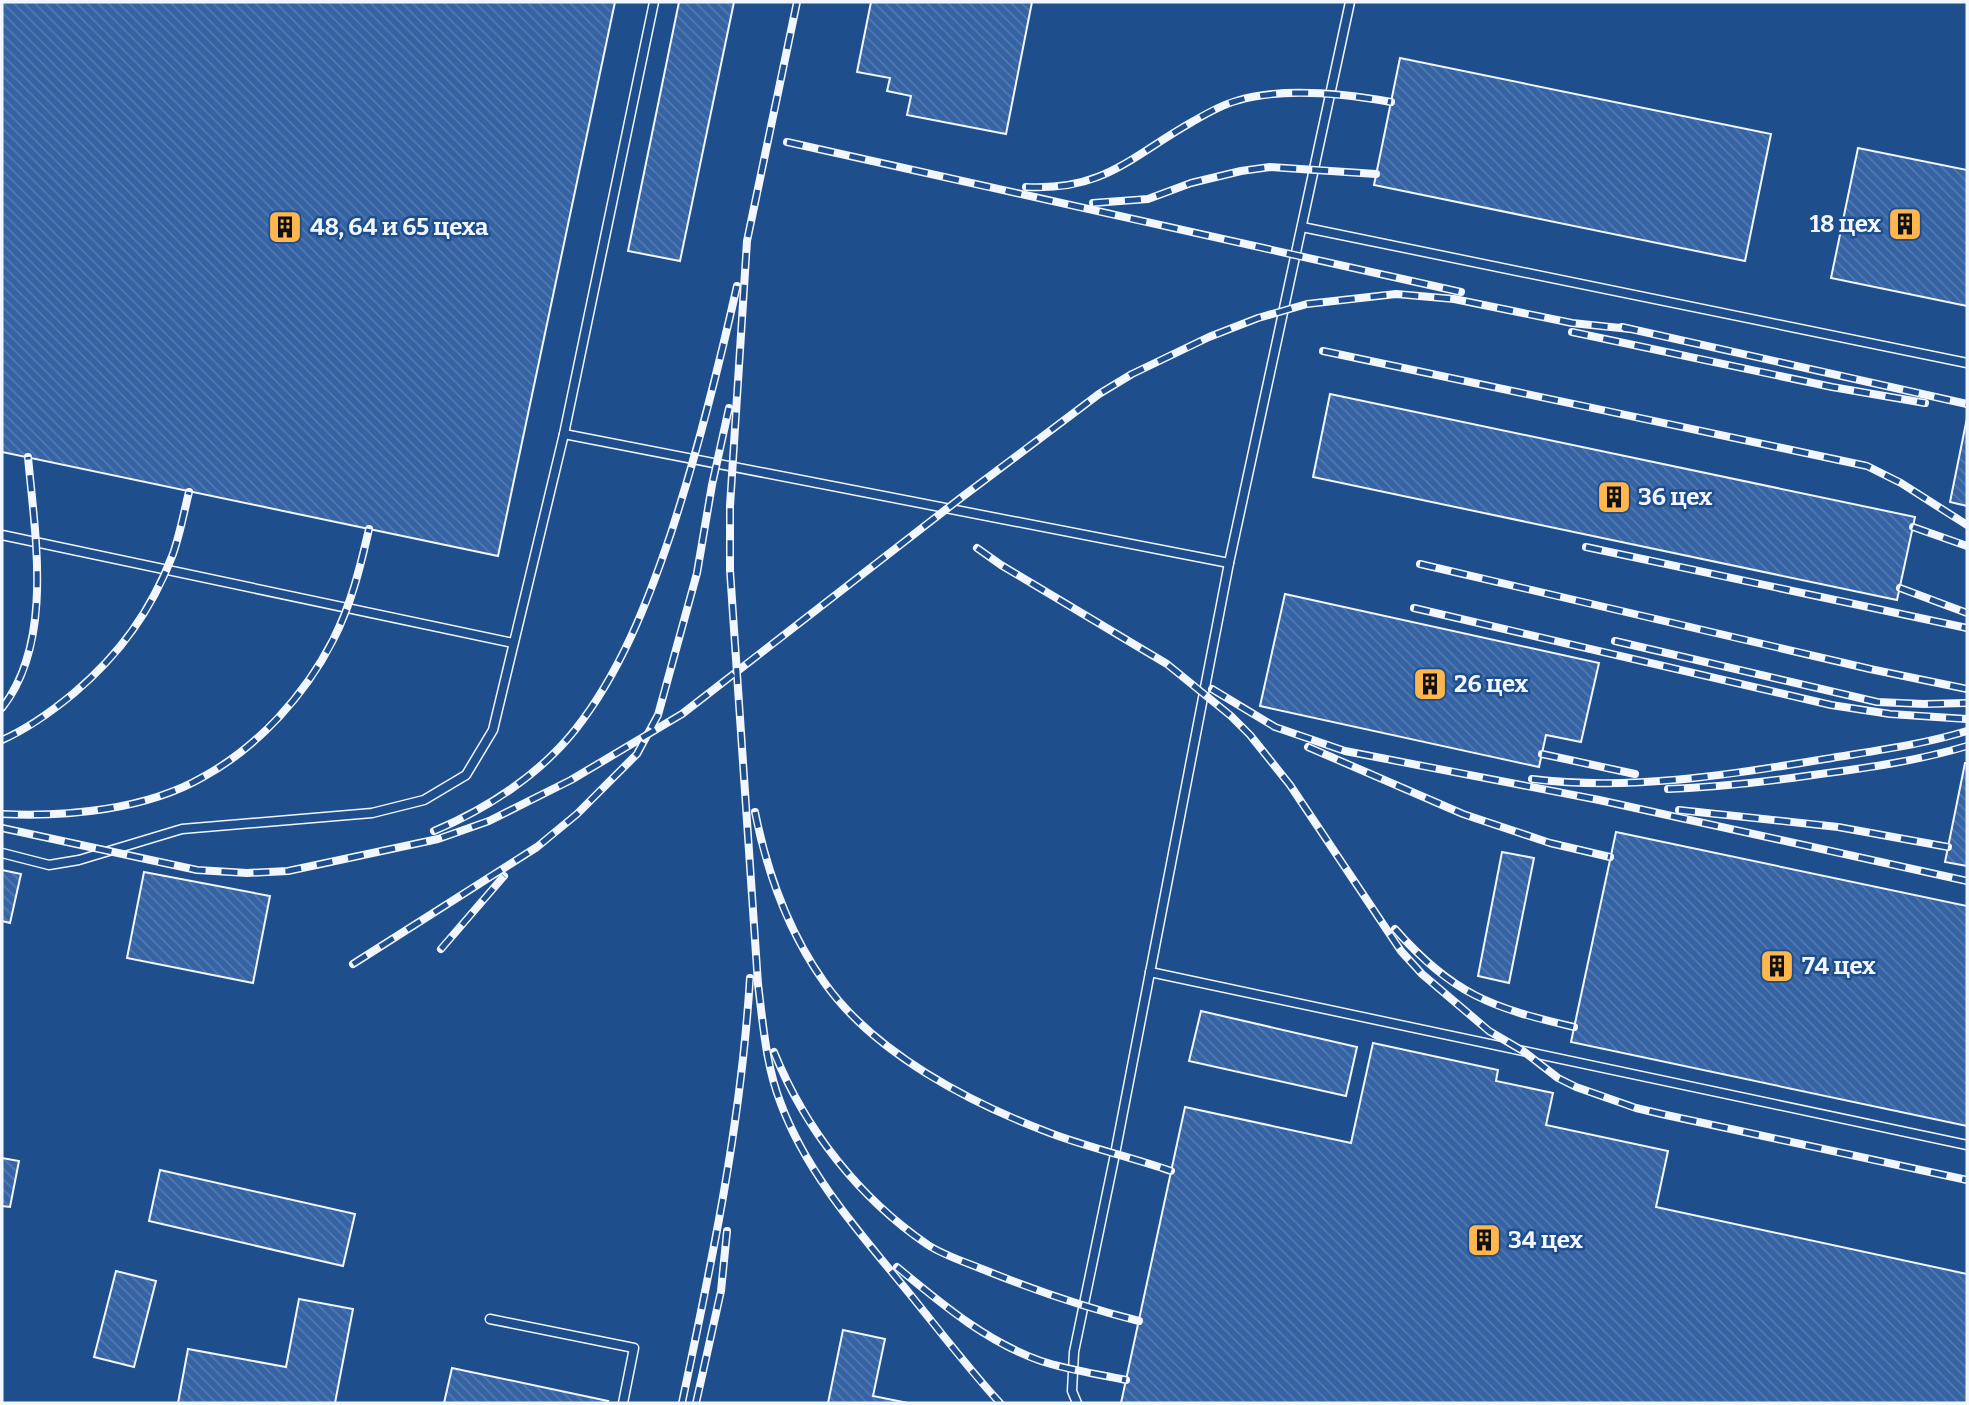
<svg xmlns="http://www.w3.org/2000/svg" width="1969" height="1405" viewBox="0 0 1969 1405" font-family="Bitter,serif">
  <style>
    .building { fill: url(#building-back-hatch); stroke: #f2f6ff; stroke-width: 2 }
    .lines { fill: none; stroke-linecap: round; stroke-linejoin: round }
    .lane-casing { stroke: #f2f6ff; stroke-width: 11 }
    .lane { stroke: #1f4e8c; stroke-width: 8 }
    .rail-casing { stroke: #f2f6ff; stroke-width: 8 }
    .rail { stroke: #1f4e8c; stroke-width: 5; stroke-dasharray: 16; stroke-linecap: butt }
    .labels { text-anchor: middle; stroke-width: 5; stroke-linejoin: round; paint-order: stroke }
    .poi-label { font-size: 24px; font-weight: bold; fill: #f2f6ff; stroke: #1f4e8c; text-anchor: start }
  </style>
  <defs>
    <pattern id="building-back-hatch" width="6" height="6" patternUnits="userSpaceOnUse" patternTransform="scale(1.75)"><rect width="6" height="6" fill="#3563a3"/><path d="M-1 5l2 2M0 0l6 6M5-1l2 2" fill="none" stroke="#537ab1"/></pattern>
  </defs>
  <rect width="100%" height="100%" fill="#1f4e8c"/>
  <g class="building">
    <polygon points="2,2 615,2 498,556 2,452"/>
    <polygon points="679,2 734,2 680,261 628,251"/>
    <polygon points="871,2 1032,2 1006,134 907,115 911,96 887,91 890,78 857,72"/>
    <polygon points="1400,58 1771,134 1745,261 1374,185"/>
    <polygon points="1858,148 1967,170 1967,306 1831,278"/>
    <polygon points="1330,394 1915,517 1897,600 1313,477"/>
    <polygon points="1967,418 1967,506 1950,502"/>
    <polygon points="1285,594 1599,663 1581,742 1546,735 1539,767 1260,706"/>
    <polygon points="1965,763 1967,763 1967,866 1945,862"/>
    <polygon points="1616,832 1967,906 1967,1126 1571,1042"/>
    <polygon points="1502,852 1534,858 1509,983 1478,976"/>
    <polygon points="2,870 21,874 10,923 2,921"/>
    <polygon points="144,872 270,896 253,983 127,958"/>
    <polygon points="1201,1011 1357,1047 1346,1096 1189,1061"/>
    <polygon points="1373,1043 1498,1070 1496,1081 1553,1093 1546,1125 1668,1151 1656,1207 1967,1274 1967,1403 1121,1403 1185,1107 1351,1143"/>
    <polygon points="2,1158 19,1161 10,1207 2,1206"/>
    <polygon points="160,1170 355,1214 343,1266 149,1221"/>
    <polygon points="116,1271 156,1281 134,1367 94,1357"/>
    <polygon points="299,1299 353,1309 335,1403 178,1403 188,1349 286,1367"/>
    <polygon points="843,1330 885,1339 873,1396 908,1403 828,1403"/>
    <polygon points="452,1368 608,1401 607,1403 444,1403"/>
  </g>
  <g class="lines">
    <g class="lane-casing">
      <g id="lane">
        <polyline points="1302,227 1967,363"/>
        <polyline points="564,434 1229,563"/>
        <polyline points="2,535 513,643"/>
        <polyline points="2,853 49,865 79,860 182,829 372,813 424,800 466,775 493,730 564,434 654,2"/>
        <polyline points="1150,972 1967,1145"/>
        <polyline points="490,1319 634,1348 623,1403"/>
        <polyline points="1077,1403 1072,1391 1074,1352 1115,1154 1229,563 1350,2"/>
      </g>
    </g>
    <use href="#lane" class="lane"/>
    <g class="rail-casing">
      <g id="rail">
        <path d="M797 2 747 241 730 506V570L758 984C763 1024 766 1066 781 1104 808 1176 861 1234 909 1293 939 1330 968 1368 1000 1403"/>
        <polyline points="787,142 1461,292"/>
        <path d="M1026 187C1104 191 1130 157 1192 122 1206 114 1221 105 1236 101 1281 87 1346 94 1391 102"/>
        <polyline points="1093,203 1148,199 1191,183 1241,171 1270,167 1376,174"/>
        <polyline points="1622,327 1967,404"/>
        <polyline points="1572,332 1832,387 1925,403"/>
        <polyline points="1323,351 1867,466 1901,483 1967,525"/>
        <polyline points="1913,527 1967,546"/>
        <polyline points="1586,547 1967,628"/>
        <polyline points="977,548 1001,565 1167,664 1231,716 1250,735 1290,785 1401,951 1422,974 1489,1031 1523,1051 1558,1078 1576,1087 1636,1108 1666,1115 1967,1180"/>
        <polyline points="1420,564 1870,669 1967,689"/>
        <polyline points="1900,588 1967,613"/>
        <polyline points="1414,608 1831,705 1890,714 1967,719"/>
        <polyline points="1615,641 1877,702 1924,704 1967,703"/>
        <polyline points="1212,689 1275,727 1345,751 1599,800 1967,881"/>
        <path d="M2 708C54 642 35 535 28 457"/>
        <path d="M2 740C29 728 51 712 74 693 120 654 151 611 173 554 180 534 184 512 189 492"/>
        <polyline points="1308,747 1463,814 1550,843 1610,857"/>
        <polyline points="1542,754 1635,774"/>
        <path d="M1532 779C1629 791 1730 775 1825 759 1873 751 1921 745 1967 731"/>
        <path d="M1668 789C1716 787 1765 782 1813 775 1866 768 1917 761 1967 746"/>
        <polyline points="1679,810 1838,827 1948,847"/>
        <path d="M755 812C767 872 788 931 824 982 874 1053 970 1103 1050 1133 1090 1148 1131 1157 1171 1171"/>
        <path d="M2 814C66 817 146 810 203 777 258 747 305 695 333 640 351 605 360 568 369 529"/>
        <polyline points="2,828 197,870 247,873 288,871 438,839 489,821 571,780 682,714 962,497 1099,394 1132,374 1209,337 1258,318 1307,304 1396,294 1454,299 1572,323 1630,329"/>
        <path d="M434 831C487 809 539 775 575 730 620 673 647 604 670 536 697 454 718 370 737 286"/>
        <path d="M1395 929C1452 994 1492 1008 1574 1027"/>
        <polyline points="441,949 504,876"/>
        <polyline points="353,964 537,847 577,814 637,754 658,715 697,573 712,485 729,408"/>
        <path d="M774 1052C805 1129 859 1198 928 1245 945 1256 968 1263 987 1271 1037 1291 1087 1308 1139 1321"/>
        <path d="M897 1267C942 1304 985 1341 1041 1361 1068 1370 1098 1374 1126 1380"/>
        <path d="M682 1403C712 1261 741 1124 750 978"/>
        <polyline points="696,1403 721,1291 727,1231"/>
      </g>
    </g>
    <use href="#rail" class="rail"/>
  </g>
  <defs>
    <g id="building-square" transform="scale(1.75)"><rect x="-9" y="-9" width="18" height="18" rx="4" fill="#ffb74d" stroke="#1f4e8c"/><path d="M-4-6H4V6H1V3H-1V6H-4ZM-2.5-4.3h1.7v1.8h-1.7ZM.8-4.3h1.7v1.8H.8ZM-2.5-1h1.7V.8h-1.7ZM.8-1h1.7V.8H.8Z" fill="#111"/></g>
  </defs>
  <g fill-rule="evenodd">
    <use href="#building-square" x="1905" y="224"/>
    <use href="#building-square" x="285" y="227"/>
    <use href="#building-square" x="1614" y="497"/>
    <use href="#building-square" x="1430" y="684"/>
    <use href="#building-square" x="1777" y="966"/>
    <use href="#building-square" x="1484" y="1240"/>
  </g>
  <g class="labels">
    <g class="poi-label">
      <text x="1881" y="232" text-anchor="end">18 цех</text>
      <text x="310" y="235">48, 64 и 65 цеха</text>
      <text x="1638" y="505">36 цех</text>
      <text x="1454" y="692">26 цех</text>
      <text x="1802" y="974">74 цех</text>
      <text x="1508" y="1248">34 цех</text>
    </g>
  </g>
  <rect width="1969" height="1405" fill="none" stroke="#f2f6ff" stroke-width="7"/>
</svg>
